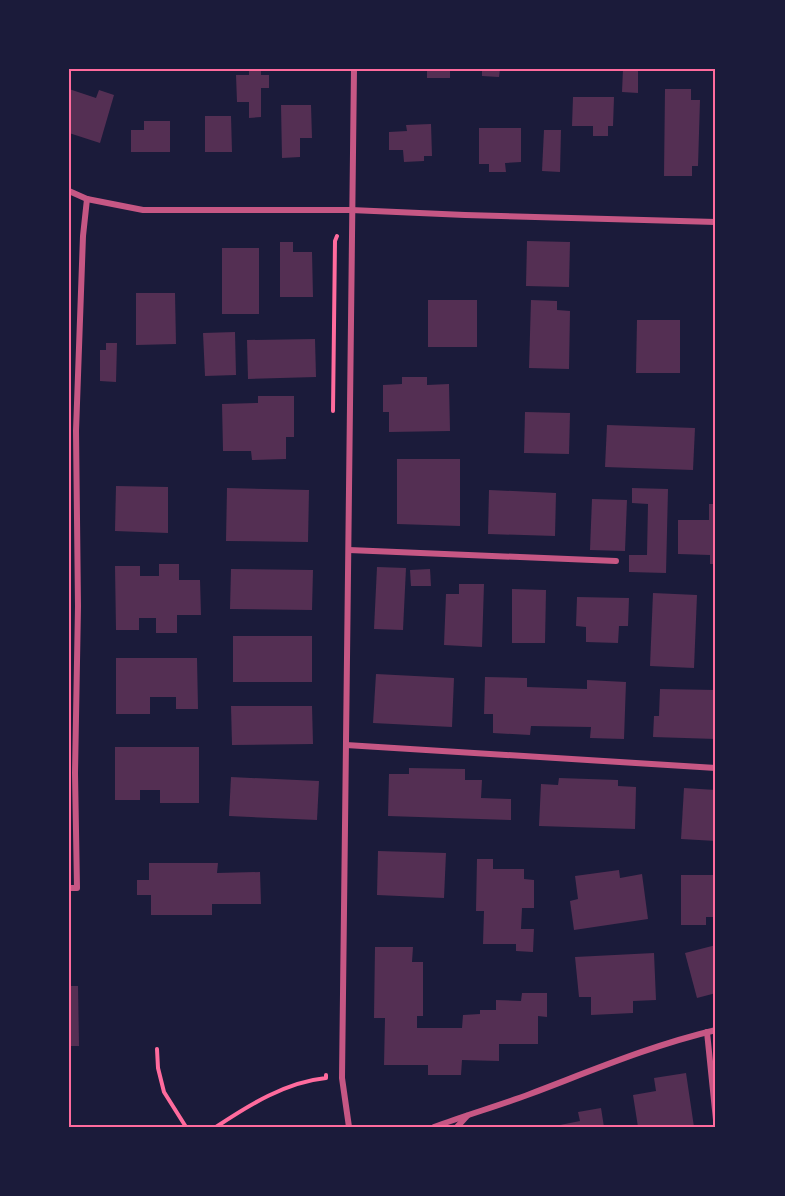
<svg xmlns="http://www.w3.org/2000/svg" width="785" height="1196" viewBox="0 0 785 1196" font-family="Poppins,sans-serif">
  <style>
    .building { fill: #542f53 }
    .lines { fill: none; stroke-linecap: round; stroke-linejoin: round }
    .path { stroke: #ff6b9d; stroke-width: 4 }
    .minor { stroke: #c65784; stroke-width: 6 }
    .neatline { fill: none; stroke: #ff6b9d; stroke-width: 2 }
  </style>
  <rect width="100%" height="100%" fill="#1b1b3a"/>
  <g class="building">
    <polygon points="249,69 261,69 261,75 269,75 269,88 261,88 261,117 249,118 249,102 237,102 236,75 249,75"/>
    <rect x="427" y="69" width="23" height="9"/>
    <polygon points="472,69 500,69 499,77 482,76 482,71 472,71"/>
    <polygon points="623,69 638,69 638,93 622,92"/>
    <polygon points="69,89 96,98 99,90 114,95 100,143 69,133"/>
    <polygon points="665,89 691,89 691,100 700,100 698,166 692,166 692,176 664,176"/>
    <polygon points="573,97 614,97 613,126 608,126 608,136 593,136 593,126 572,126"/>
    <polygon points="281,105 311,105 312,138 300,138 300,157 282,158"/>
    <polygon points="205,116 231,116 232,152 205,152"/>
    <polygon points="144,121 170,121 170,152 131,152 131,130 144,130"/>
    <polygon points="431,124 432,156 424,156 424,161 404,162 403,150 389,150 389,132 407,131 406,125"/>
    <polygon points="479,128 521,128 521,162 505,163 506,172 489,172 489,164 479,164"/>
    <polygon points="544,130 561,130 560,172 542,171"/>
    <polygon points="527,241 570,242 569,287 526,286"/>
    <polygon points="280,242 293,242 293,252 312,252 313,297 280,297"/>
    <rect x="222" y="248" width="37" height="66"/>
    <polygon points="136,293 175,293 176,344 136,345"/>
    <rect x="428" y="300" width="49" height="47"/>
    <polygon points="531,300 557,301 557,310 570,311 569,369 529,368"/>
    <polygon points="637,320 680,320 680,373 636,373"/>
    <polygon points="235,332 236,375 205,376 203,333"/>
    <polygon points="315,339 316,377 248,379 247,340"/>
    <polygon points="106,343 117,343 116,382 100,381 100,350 106,350"/>
    <polygon points="402,377 427,377 427,385 449,384 450,431 389,432 389,412 383,412 383,385 402,384"/>
    <polygon points="258,396 294,396 294,437 286,437 286,459 252,460 251,451 223,451 222,404 258,403"/>
    <polygon points="525,412 570,413 569,454 524,453"/>
    <polygon points="607,425 695,428 693,470 605,467"/>
    <polygon points="397,459 460,459 460,526 397,524"/>
    <polygon points="116,486 168,487 168,533 115,531"/>
    <polygon points="227,488 309,490 308,542 226,541"/>
    <polygon points="632,488 668,489 666,573 629,572 629,555 647,555 648,504 632,503"/>
    <polygon points="489,490 556,493 555,536 488,534"/>
    <polygon points="592,499 627,500 625,551 590,550"/>
    <polygon points="709,504 716,504 716,564 710,564 710,555 678,554 678,520 709,520"/>
    <polygon points="159,564 179,564 179,580 200,580 201,615 177,615 177,633 156,633 156,618 139,618 139,630 116,630 115,566 140,566 140,576 159,576"/>
    <polygon points="377,567 406,568 403,630 374,629"/>
    <polygon points="231,569 313,570 312,610 230,609"/>
    <polygon points="430,569 431,586 411,586 410,570"/>
    <polygon points="459,584 484,584 482,647 444,645 446,594 459,594"/>
    <polygon points="512,589 546,590 545,643 512,643"/>
    <polygon points="653,593 697,595 694,668 650,666"/>
    <polygon points="577,597 629,598 628,626 619,626 618,643 586,642 586,627 576,626"/>
    <rect x="233" y="636" width="79" height="46"/>
    <polygon points="116,658 197,658 198,709 176,709 176,697 150,697 150,714 116,714"/>
    <polygon points="376,674 454,678 452,727 373,723"/>
    <polygon points="485,677 527,678 527,687 587,689 587,680 626,682 624,739 590,738 591,727 531,726 530,735 493,733 493,714 484,714"/>
    <polygon points="660,689 716,690 716,739 653,737 654,716 659,716"/>
    <polygon points="231,706 312,706 313,744 232,745"/>
    <polygon points="115,747 199,747 199,803 160,803 160,790 140,790 140,800 115,800"/>
    <polygon points="409,768 465,769 465,780 482,780 481,798 511,799 511,820 388,816 389,774 409,774"/>
    <polygon points="231,777 319,781 317,820 229,816"/>
    <polygon points="559,778 618,780 618,786 636,787 635,829 539,826 541,784 558,785"/>
    <polygon points="684,788 716,790 716,841 681,839"/>
    <polygon points="378,851 446,853 444,898 377,895"/>
    <polygon points="477,859 493,859 493,869 524,869 524,879 534,880 534,908 522,908 521,929 534,929 533,952 516,951 516,944 483,944 484,911 476,911"/>
    <polygon points="149,863 218,863 217,873 260,872 261,904 212,904 212,915 151,915 151,895 137,895 137,880 149,880"/>
    <polygon points="619,870 620,878 642,874 648,919 574,930 570,901 578,899 575,876"/>
    <polygon points="681,875 716,875 716,917 706,917 706,925 681,925"/>
    <polygon points="716,945 716,993 697,998 685,953"/>
    <polygon points="375,947 413,947 412,962 423,962 423,1016 417,1016 417,1028 462,1028 463,1015 480,1014 480,1010 496,1010 496,1000 521,1001 522,993 547,993 547,1017 538,1016 538,1044 499,1044 499,1061 462,1060 461,1075 428,1075 428,1065 384,1065 385,1018 374,1018"/>
    <polygon points="654,953 656,1000 633,1001 633,1013 591,1015 591,997 579,997 575,957"/>
    <polygon points="69,986 78,986 79,1046 69,1046"/>
    <polygon points="686,1073 694,1127 638,1127 633,1095 656,1091 654,1078"/>
    <polygon points="601,1108 604,1127 550,1127 580,1121 578,1112"/>
  </g>
  <g class="lines">
    <g class="path">
      <polyline points="333,411 335,241 337,236"/>
      <polyline points="157,1049 158,1068 164,1092 186,1127"/>
      <path d="M216 1127C249 1105 286 1082 326 1078V1075"/>
    </g>
    <g class="minor">
      <polyline points="69,191 87,199 143,210 351,210 465,215 716,222"/>
      <polyline points="349,550 616,561"/>
      <polyline points="346,745 716,768"/>
      <polyline points="69,888 77,888 75,773 78,606 76,431 83,236 87,199"/>
      <polyline points="707,1032 716,1120"/>
      <polyline points="349,1127 342,1078 354,69"/>
      <path d="M434 1127C466 1115 498 1106 530 1094 591 1071 652 1045 716 1030"/>
      <polyline points="457,1127 467,1116"/>
    </g>
  </g>
  <rect width="785" height="1196" fill="none" stroke="#1b1b3a" stroke-width="141"/>
  <rect x="70" y="70" width="644" height="1056" class="neatline"/>
</svg>
